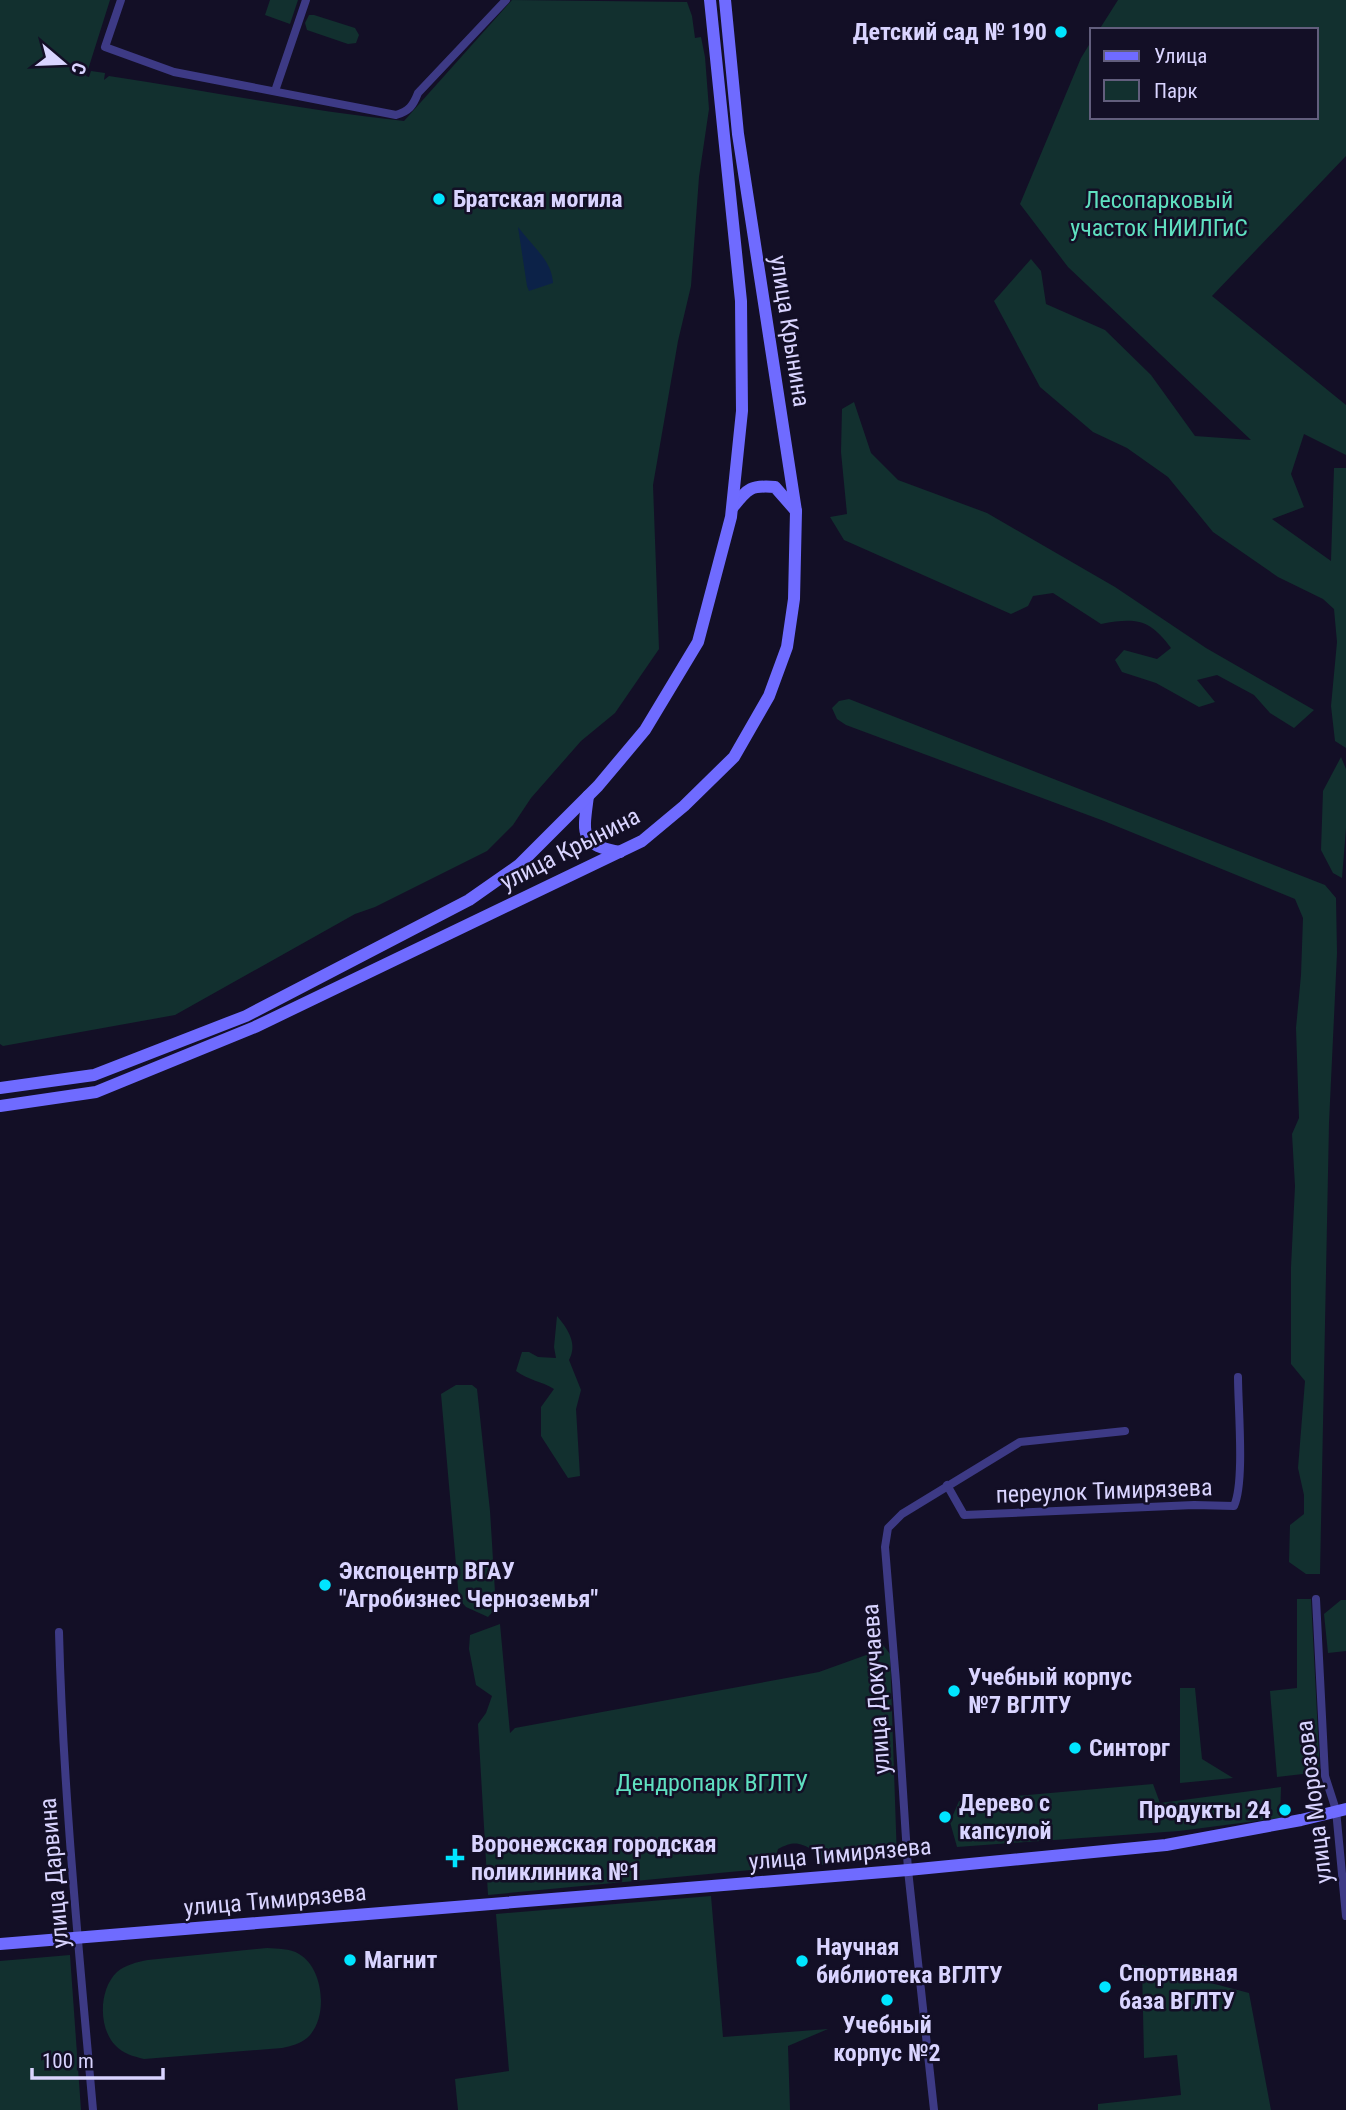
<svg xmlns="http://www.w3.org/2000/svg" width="1346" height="2110" viewBox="0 0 1346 2110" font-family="'Roboto Condensed',sans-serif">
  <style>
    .green { fill: #12302f }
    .water { fill: #0c2248 }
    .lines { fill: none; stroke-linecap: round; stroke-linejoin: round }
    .street { stroke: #3d3a85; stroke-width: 8 }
    .secondary { stroke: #6f6bff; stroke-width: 12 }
    .poi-dot { fill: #00e5ff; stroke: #130f26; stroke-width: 2.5 }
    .labels { text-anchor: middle; stroke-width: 5; stroke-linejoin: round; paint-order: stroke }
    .poi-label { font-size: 24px; font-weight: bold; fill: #d9d4ff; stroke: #130f26; text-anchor: start }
    .park-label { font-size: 24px; fill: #5fe0c0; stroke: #130f26 }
    .street-label { font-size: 24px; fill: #d9d4ff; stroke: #130f26 }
  </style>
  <rect width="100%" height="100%" fill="#130f26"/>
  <g class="green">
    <path d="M0 0H110L86 76 89 77 91 71 105 73 104 80 109 76C207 91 305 110 404 121L512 0 687 2 692 16 695 38 701 37 705 57 709 109 699 177 691 286 678 341 653 485 659 649 615 713 581 741 531 798 513 825 487 851 375 907 355 914 175 1015 3 1046 0 1044Z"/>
    <polygon points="270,0 298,0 290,24 265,15"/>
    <polygon points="1118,0 1346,0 1346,156 1212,296 1346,405 1346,455 1304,434 1291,474 1304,507 1272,519 1331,561 1334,468 1346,468 1346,748 1335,741 1331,706 1337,642 1334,609 1323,599 1278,577 1213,532 1168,477 1127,448 1093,432 1040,387 994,301 1031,259 1041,271 1046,304 1105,330 1151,375 1195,436 1251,440 1068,267 1020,204 1081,58 1092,40 1092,117 1316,117 1316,30 1099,30"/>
    <polygon points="309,15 314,15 355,28 359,35 356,43 348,44 307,30 305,23"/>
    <path d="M854 402 871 453 898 480 987 513 1115 587 1206 648 1314 710 1294 728 1270 713 1254 695 1217 675 1197 680 1215 702 1199 707 1156 683 1122 672 1115 660 1124 650 1157 659 1171 648C1149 618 1135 618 1101 624L1053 593 1033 596 1028 606 1011 614 844 540 830 517 847 514 841 452 842 409Z"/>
    <polygon points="849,699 1325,885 1336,898 1337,953 1329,1123 1320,1574 1306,1574 1289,1562 1290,1525 1304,1514 1304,1495 1298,1468 1305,1381 1291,1364 1291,1267 1295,1186 1292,1134 1299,1118 1296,1028 1301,975 1303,918 1295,899 1104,821 846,725 837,719 832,708 839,701"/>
    <polygon points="1341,757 1346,769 1346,828 1342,878 1333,873 1321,850 1323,791"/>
    <path d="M557 1316C568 1329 578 1344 569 1360L581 1390 576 1409 580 1476 568 1478 541 1436V1407L554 1389C541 1381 528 1380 516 1371L522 1352H529L538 1357 556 1358 554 1347Z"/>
    <polygon points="456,1385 472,1385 477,1389 490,1511 496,1608 488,1617 466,1607 459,1599 441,1394"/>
    <polygon points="1297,1599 1311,1599 1320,1772 1277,1777 1270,1691 1297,1688"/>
    <polygon points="1341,1600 1346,1600 1346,1651 1328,1653 1324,1614"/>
    <path d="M500 1624 510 1733 515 1728 819 1672 869 1654 881 1642 890 1654 897 1859 818 1865 813 1850C799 1842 793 1841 778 1849L772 1868 488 1895 478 1724 486 1713 492 1696 476 1685 469 1649 470 1635Z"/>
    <polygon points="1180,1688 1195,1688 1202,1759 1233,1778 1180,1783"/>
    <polygon points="1153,1784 1160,1803 1281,1787 1280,1818 1179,1831 957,1847 950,1822 959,1801"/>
    <polygon points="711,1896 723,2037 828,2029 788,2046 790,2110 458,2110 455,2079 509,2071 496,1914"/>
    <path d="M267 1948C277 1949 290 1948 299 1954 324 1968 329 2019 307 2038 300 2044 291 2046 282 2048L144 2059C133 2056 123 2054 115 2045 98 2027 99 1989 117 1972 125 1965 137 1962 148 1960Z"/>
    <polygon points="70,1955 81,2110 0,2110 0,1961"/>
    <polygon points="1142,1965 1249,1993 1271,2110 1098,2110 1098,2104 1181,2095 1177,2055 1144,2058"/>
  </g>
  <path class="water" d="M518 227C531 245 552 260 553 283L529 291 527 286Z"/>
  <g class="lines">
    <g class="street">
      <path d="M121 0 105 47 174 72 396 115C409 111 413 106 418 93L506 0"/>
      <polyline points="275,91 306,0"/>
      <path d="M947 1485 964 1515 1194 1505 1234 1506C1245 1482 1238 1407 1238 1377"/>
      <polyline points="1316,1599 1325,1776 1336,1810 1346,1916"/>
      <path d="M59 1632C63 1791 79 1951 93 2110"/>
      <polyline points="934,2110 908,1870 896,1682 885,1547 888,1528 902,1514 1020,1442 1125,1431"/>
    </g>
    <g class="secondary">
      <path d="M733 507C748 488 751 485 775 487L796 511"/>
      <path d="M588 796C583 834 579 845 620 852"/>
      <polyline points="0,1088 94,1075 246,1016 469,900 519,865 598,786 645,730 698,642 731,517 742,411 741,301 710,0"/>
      <polyline points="0,1106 96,1092 255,1027 642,841 684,806 734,757 769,696 787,647 794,599 796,511 738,134 725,0"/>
      <polyline points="0,1944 908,1870 1166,1845 1301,1820 1346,1809"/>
    </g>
  </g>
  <g class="poi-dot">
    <circle cx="1061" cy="32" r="7"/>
    <circle cx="439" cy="199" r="7"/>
    <circle cx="325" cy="1585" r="7"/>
    <circle cx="954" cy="1691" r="7"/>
    <circle cx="1075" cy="1748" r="7"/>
    <circle cx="1285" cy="1810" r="7"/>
    <circle cx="945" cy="1817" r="7"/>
    <path d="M451.5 1847.5h7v7h7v7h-7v7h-7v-7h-7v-7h7z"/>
    <circle cx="350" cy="1960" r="7"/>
    <circle cx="802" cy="1961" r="7"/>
    <circle cx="1105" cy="1987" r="7"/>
    <circle cx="887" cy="2000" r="7"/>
  </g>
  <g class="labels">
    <g class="poi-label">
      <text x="1047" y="40" text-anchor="end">Детский сад № 190</text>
      <text x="453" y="207">Братская могила</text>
      <text x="339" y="1579">Экспоцентр ВГАУ<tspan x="339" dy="28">"Агробизнес Черноземья"</tspan></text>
      <text x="968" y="1685">Учебный корпус<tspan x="968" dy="28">№7 ВГЛТУ</tspan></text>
      <text x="1089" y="1756">Синторг</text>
      <text x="959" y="1811">Дерево с<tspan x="959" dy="28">капсулой</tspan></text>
      <text x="1271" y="1818" text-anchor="end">Продукты 24</text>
      <text x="471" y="1852">Воронежская городская<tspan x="471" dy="28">поликлиника №1</tspan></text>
      <text x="816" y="1955">Научная<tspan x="816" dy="28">библиотека ВГЛТУ</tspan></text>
      <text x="364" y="1968">Магнит</text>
      <text x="1119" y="1981">Спортивная<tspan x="1119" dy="28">база ВГЛТУ</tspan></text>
      <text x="887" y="2033" text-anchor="middle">Учебный<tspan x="887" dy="28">корпус №2</tspan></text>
    </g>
    <g class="park-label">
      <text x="1159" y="208">Лесопарковый<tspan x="1159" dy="28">участок НИИЛГиС</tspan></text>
      <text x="712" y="1791">Дендропарк ВГЛТУ</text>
    </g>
    <g class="street-label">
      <text transform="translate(790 331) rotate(81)" y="8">улица Крынина</text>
      <text transform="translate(570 849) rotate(-27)" y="8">улица Крынина</text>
      <text transform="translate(1104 1491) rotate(-2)" y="8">переулок Тимирязева</text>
      <text transform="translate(876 1689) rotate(-94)" y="8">улица Докучаева</text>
      <text transform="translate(1314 1802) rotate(-97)" y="8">улица Морозова</text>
      <text transform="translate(840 1854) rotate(-5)" y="8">улица Тимирязева</text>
      <text transform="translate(54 1873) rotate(-95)" y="8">улица Дарвина</text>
      <text transform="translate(275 1900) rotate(-5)" y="8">улица Тимирязева</text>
    </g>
  </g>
  <rect x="1090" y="28" width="228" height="91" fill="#130f26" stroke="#625e7d" stroke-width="2"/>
  <rect x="1104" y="51" width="35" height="10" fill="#6f6bff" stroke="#625e7d" stroke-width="2"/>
  <text x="1154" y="63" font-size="21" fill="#d9d4ff">Улица</text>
  <rect x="1104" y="80" width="35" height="21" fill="#12302f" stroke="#625e7d" stroke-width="2"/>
  <text x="1154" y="98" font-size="21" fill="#d9d4ff">Парк</text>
  <g transform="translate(63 63) rotate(109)" stroke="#130f26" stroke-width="5" paint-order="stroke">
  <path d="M0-5L12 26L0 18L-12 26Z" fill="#d9d4ff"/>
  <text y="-10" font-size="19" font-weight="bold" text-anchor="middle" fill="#d9d4ff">С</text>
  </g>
  <path d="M32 2068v10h131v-10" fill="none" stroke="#d9d4ff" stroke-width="3.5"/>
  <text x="42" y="2068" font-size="21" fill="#d9d4ff" stroke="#130f26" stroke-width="5" paint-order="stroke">100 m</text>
</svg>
